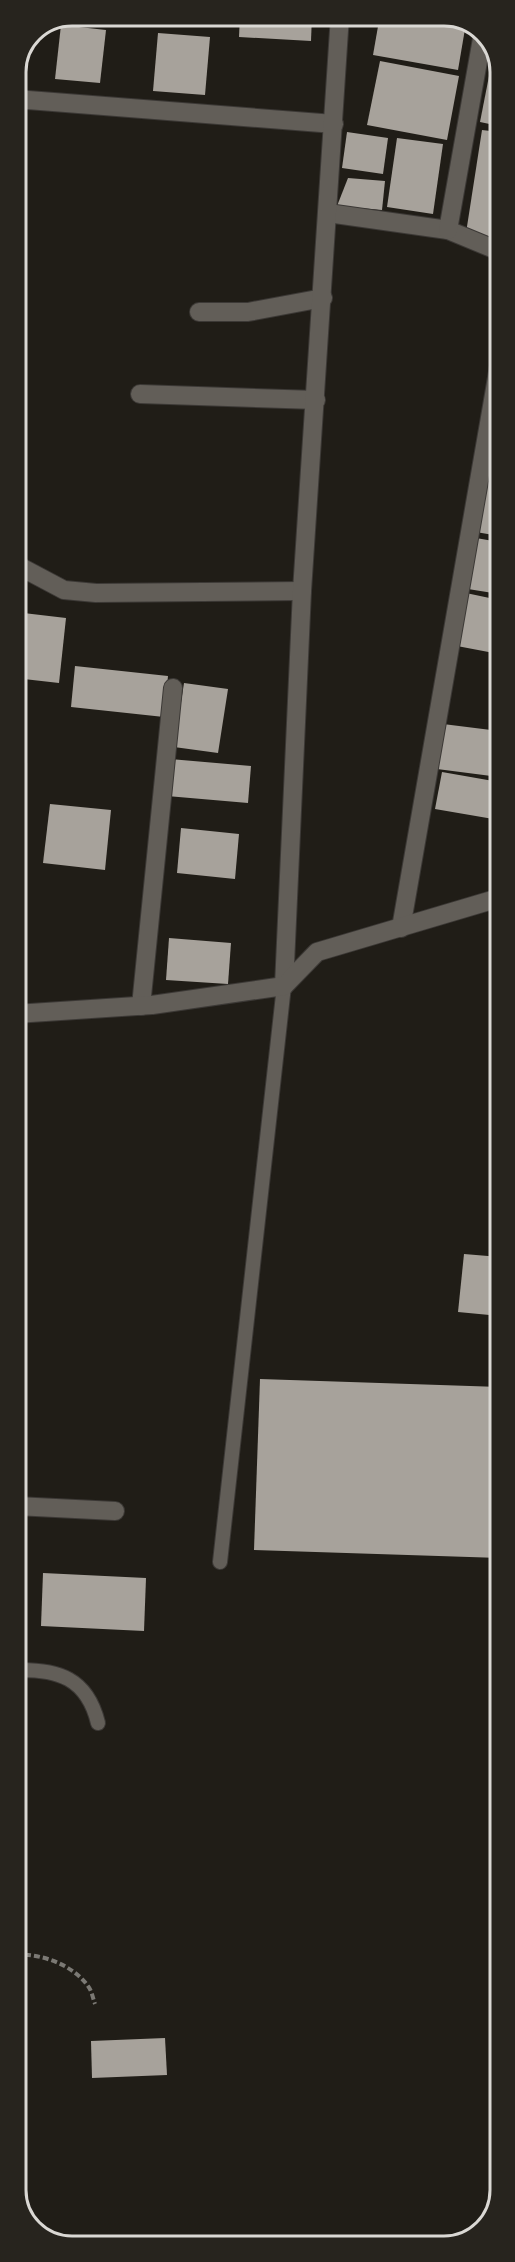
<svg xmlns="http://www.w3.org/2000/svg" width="515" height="2262" viewBox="0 0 515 2262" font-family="'Sofia Sans Condensed',sans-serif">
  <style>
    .building { fill: #a7a29b }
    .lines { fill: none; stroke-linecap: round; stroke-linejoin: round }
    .lane-casing { stroke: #3c3936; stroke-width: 16 }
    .street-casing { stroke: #3c3936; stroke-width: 20 }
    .path { stroke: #7b7974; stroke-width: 4; stroke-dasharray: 6 3; stroke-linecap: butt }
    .lane { stroke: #625e58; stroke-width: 14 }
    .street { stroke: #625e58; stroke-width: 18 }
    .rim { fill: none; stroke: #dad8d4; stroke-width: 3 }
  </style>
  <rect width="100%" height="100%" fill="#201d17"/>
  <g class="building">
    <polygon points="240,15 312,15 311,41 239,37"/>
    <polygon points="380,15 450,15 466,23 458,70 373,55"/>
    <polygon points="61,25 106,30 100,83 55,79"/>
    <polygon points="158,33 210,37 205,95 153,91"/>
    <polygon points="380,61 459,76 447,140 367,125"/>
    <polygon points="490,71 499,73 499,126 480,122"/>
    <polygon points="482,130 499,132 499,238 466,233"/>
    <polygon points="347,132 388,138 383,174 342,168"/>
    <polygon points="397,138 443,144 433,214 387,207"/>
    <polygon points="348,178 385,181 382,210 337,206"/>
    <polygon points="482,479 499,481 499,536 476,532"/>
    <polygon points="476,538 499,542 499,594 468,589"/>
    <polygon points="466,593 499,600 499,654 457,646"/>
    <polygon points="15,612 66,618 59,683 15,678"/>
    <polygon points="75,666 168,676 164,717 71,707"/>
    <polygon points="184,683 228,689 218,753 174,747"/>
    <polygon points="443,724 499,731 499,777 437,769"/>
    <polygon points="170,759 251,766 248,803 167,796"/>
    <polygon points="442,772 499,782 499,820 435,809"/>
    <polygon points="50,804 111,810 105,870 43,863"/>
    <polygon points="181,828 239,834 235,879 177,873"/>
    <polygon points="15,874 26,875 21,926 15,925"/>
    <polygon points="169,938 231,943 228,984 166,980"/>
    <polygon points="464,1254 500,1257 500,1316 458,1312"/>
    <polygon points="260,1379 500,1387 500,1558 254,1550"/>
    <polygon points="43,1573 146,1578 144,1631 41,1626"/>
    <polygon points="165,2038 167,2075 92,2078 91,2041"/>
  </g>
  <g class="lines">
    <g class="lane-casing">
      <g id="lane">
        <polyline points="220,1562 284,986"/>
        <path d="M16 1670C58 1669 87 1678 98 1723"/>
      </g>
    </g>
    <g class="street-casing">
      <g id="street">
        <polyline points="15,99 334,124"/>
        <polyline points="328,213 448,230 499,251"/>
        <polyline points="448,230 483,33"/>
        <polyline points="199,312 248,312 323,298"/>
        <polyline points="140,394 316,400"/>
        <polyline points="15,564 64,590 96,593 302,591"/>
        <polyline points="401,928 499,366"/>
        <polyline points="284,986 302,591 340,15"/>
        <polyline points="141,1006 173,688"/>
        <polyline points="15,1014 152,1005 284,986 317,952 499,898"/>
        <polyline points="16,1506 115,1511"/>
      </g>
    </g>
    <path class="path" d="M16 1955C41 1953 73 1965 88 1986 92 1991 93 1999 95 2004"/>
    <use href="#lane" class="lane"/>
    <use href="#street" class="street"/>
  </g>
  <path d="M0 0H515V2262H0ZM72 26H444A46 46 0 0 1 490 72V2190A46 46 0 0 1 444 2236H72A46 46 0 0 1 26 2190V72A46 46 0 0 1 72 26Z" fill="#27241e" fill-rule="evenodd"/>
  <path class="rim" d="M72 26H444A46 46 0 0 1 490 72V2190A46 46 0 0 1 444 2236H72A46 46 0 0 1 26 2190V72A46 46 0 0 1 72 26Z"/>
</svg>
